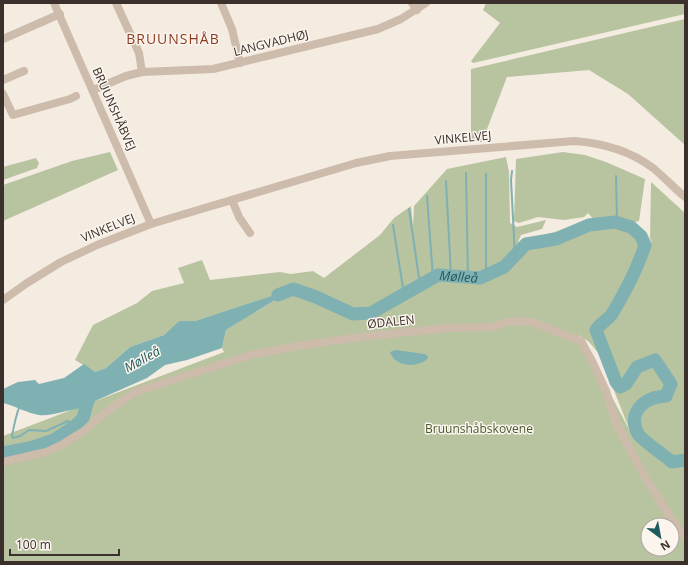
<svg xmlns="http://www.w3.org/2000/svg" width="688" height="565" viewBox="0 0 688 565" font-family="'Open Sans',sans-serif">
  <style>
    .green { fill: #b8c4a0; fill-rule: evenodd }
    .water { fill: #7fb0b2 }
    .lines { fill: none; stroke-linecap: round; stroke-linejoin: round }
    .stream { stroke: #7fb0b2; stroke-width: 2 }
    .river { stroke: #7fb0b2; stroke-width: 13 }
    .minor { stroke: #cdbbac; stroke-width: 8 }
    .labels { text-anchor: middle; stroke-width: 3; stroke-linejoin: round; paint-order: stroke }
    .street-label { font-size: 12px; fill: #3b302b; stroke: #fbf5ee }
    .park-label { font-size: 12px; fill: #4a5a2e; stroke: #fbf5ee }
    .water-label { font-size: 13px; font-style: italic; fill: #1f5a5e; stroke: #fbf5ee }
    .quarter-label { font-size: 14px; letter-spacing: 1px; fill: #8c3b22; stroke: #fbf5ee }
  </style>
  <rect width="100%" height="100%" fill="#f4ebe1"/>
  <g class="green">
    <polygon points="486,3 685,3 685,14 473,63 471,61 500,23 483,10"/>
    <polygon points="685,19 685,145 628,94 589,70 507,77 482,142 471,141 471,69"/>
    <polygon points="110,152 118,170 3,221 3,185 72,161"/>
    <path d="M563 152 585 155 606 162 645 179 639 221 635 222 619 217 601 220C630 219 632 223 652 243L650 238 651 182 685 213V562H3V436L224 352 222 348 226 330 291 290 195 321H179L164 335 130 347 106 368 95 372 75 360 93 325 137 303 152 291 184 283 178 268 202 260 210 280 280 272 291 274 313 271 324 278 380 235 394 218 411 206 413 226 414 206 447 169 506 157 509 172 510 223 517 227 546 220 542 229 521 235 518 242 595 221 588 213 584 217 564 220 538 217 519 223 514 221 516 159ZM579 335 589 342 600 355 630 431ZM648 525H672V549H648Z"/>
    <polygon points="36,158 39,163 37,168 3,180 3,167"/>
  </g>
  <g class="water">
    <path d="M293 289 226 330 222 348 187 360 165 365 147 378 95 401 92 408C80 405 54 417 39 415 27 413 15 406 3 403V389L18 382 35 380 39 384 64 378 84 364 95 372 106 368 130 347 164 335 179 321H195Z"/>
    <path d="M396 350 424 354 427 355 428 358C420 368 395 368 390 352Z"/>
  </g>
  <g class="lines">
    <g class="stream">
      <polyline points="512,171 511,180 515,256"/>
      <polyline points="466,173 468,277"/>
      <polyline points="486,174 486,275"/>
      <polyline points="616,176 617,223"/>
      <polyline points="446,181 451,276"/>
      <polyline points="427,196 433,278"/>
      <polyline points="409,209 420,285"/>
      <polyline points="393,225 404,294"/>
      <path d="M20 405C16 415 14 425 12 436L13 438 20 436 29 430 46 431 68 421 75 426"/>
    </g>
    <g class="river">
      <path id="s1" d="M278 295 293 289 316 297 353 314 371 313 438 275 480 278 504 267 526 244 556 239 589 225 615 222 631 227 641 236 645 245C638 267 624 294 612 314 608 320 600 323 596 330L616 382 620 387 626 384 637 367 655 360 671 384 666 396C644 397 627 412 638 434 642 440 665 456 672 462L685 460"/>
      <polyline points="3,453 30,448 54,440 75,426 83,418 86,407 87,389"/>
    </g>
    <g class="minor">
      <polyline points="54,3 151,224"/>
      <polyline points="116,3 139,53 142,72"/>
      <polyline points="221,3 232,29 240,63"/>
      <polyline points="412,3 417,10"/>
      <polyline points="3,39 60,14"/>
      <polyline points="3,80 24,71"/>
      <polyline points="93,90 126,76 142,72 213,69 378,29 401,19 426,3"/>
      <polyline points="3,94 13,115 70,99 76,96"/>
      <polyline points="232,200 239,217 250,233"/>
      <path d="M3 300 27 283 61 262 97 245 151 224 356 163 390 156 574 141C603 143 629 150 653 168 664 177 674 188 685 197"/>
      <polyline points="3,462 46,452 63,444 84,431 103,414 135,392 251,355 297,346 360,337 448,328 493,327 507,322 520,321 532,322 581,341 593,363 606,391 615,420 625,440 645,477 669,515 685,537"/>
    </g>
  </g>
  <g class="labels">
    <g class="street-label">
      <text transform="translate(271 43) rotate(-14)" y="4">LANGVADHØJ</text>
      <text transform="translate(114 109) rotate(66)" y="4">BRUUNSHÅBVEJ</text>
      <text transform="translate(463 138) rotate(-5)" y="4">VINKELVEJ</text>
      <text transform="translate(108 228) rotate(-22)" y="4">VINKELVEJ</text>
      <text transform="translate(391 322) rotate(-6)" y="4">ØDALEN</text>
    </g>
    <g class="park-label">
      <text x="479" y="433">Bruunshåbskovene</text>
    </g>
    <g class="water-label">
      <text dy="5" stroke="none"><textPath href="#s1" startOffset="197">Mølleå</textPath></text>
      <text transform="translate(142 359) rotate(-29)" y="5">Mølleå</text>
    </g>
    <g class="quarter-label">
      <text x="173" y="44">BRUUNSHÅB</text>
    </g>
  </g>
  <rect width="688" height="565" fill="none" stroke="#3b302b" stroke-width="8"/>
  <g transform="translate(660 537) rotate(148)"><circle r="19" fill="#fbf5ee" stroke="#aea6a0"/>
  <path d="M0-3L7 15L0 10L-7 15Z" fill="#1f5a5e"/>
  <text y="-6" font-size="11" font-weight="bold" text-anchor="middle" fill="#3b302b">N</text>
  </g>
  <path d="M10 549v6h109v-6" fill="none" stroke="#3b302b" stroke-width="2"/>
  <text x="16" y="549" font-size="12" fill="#3b302b" stroke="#fbf5ee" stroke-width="3" paint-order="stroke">100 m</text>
</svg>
